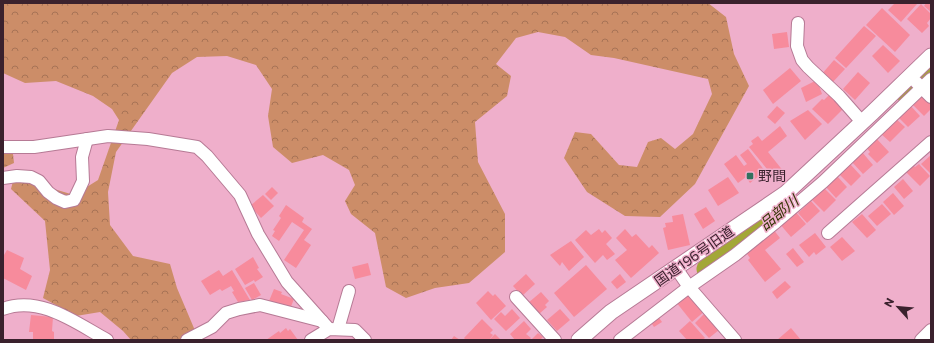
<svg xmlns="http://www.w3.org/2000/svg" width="934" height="343" viewBox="0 0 934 343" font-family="Commissioner,'Noto Sans JP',sans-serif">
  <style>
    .forest { fill: url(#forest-crowns) }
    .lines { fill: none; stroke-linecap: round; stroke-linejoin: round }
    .river { stroke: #a3a737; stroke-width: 21 }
    .building { fill: #f78b9c }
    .minor-casing { stroke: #b67a95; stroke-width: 14 }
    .tertiary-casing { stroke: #b67a95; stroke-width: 17 }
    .minor { stroke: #fff; stroke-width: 12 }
    .tertiary { stroke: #fff; stroke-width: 15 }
    .poi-dot { fill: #32715e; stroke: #efafcb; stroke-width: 1.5 }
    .labels { text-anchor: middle; stroke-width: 3; stroke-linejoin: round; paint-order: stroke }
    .poi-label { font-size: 14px; fill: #3a212d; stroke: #efafcb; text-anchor: start }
    .street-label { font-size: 14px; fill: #3a212d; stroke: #efafcb }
    .water-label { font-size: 15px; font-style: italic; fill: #343505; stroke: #efafcb }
  </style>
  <defs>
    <pattern id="forest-crowns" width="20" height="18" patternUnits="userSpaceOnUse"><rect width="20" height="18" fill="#cc8d68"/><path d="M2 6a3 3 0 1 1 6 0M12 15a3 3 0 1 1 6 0" fill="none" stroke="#a77356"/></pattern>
  </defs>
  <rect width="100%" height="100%" fill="#efafcb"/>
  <g class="forest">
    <polygon points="3,3 708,3 726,17 734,54 749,86 695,184 660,217 625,216 587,192 564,158 575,132 591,134 619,165 637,167 648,142 661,138 675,149 693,134 712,94 708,79 614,58 591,55 565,37 538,32 516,38 496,64 511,76 507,96 475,122 478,162 505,214 505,252 469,283 435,288 406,298 386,287 375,233 351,214 345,201 355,185 349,170 323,155 292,163 273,147 268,116 272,89 256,65 227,56 197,57 172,73 116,152 108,192 110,225 133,256 170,264 177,288 199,340 131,340 123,331 100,312 76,316 43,298 50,270 45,221 11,189 14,177 74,195 98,180 119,120 112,109 93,96 56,81 25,83 3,73"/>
    <polygon points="3,154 13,154 14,163 3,168"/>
  </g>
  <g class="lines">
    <g class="river">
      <polyline points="908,96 931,71"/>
      <polyline points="707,269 758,230"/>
    </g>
  </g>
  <g class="building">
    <polygon points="895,3 916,3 917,4 901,22 888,10"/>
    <polygon points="926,3 931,3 931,12 924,6"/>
    <polygon points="921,4 931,14 931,18 927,23 929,26 922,33 907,19"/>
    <polygon points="882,8 910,35 895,52 866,25"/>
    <polygon points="864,26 876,36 846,68 835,58"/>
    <polygon points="787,32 789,47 774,49 772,34"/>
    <polygon points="883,45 900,61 888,73 872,56"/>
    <polygon points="834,60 845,69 831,84 821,75"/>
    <polygon points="790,68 801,81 773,104 763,90"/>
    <polygon points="858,72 870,83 855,100 843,89"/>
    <polygon points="817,80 822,94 806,102 801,88"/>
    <polygon points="924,93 931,100 931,109 924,116 912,104"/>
    <polygon points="830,94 844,108 828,124 812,109 822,99 824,100"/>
    <polygon points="909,104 920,116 908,127 897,116"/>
    <polygon points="777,106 785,113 775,124 767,117"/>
    <polygon points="808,110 822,124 805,140 790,121"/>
    <polygon points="895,118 905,127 890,142 880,133"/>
    <polygon points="780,126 787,136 768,152 784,172 776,180 749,147 753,144 751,141 758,136 762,141"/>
    <polygon points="875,137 889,152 877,163 868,154 870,152 865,146"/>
    <polygon points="748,149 765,171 750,183 746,177 738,183 724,164 736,155 744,166 747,164 740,155"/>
    <polygon points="862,152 873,165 863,174 852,162"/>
    <polygon points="931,155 931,174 921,164"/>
    <polygon points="850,164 861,176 851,186 839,174"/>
    <polygon points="919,164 930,176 920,186 906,172 913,165 915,167"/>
    <polygon points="837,176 847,187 836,198 826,187"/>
    <polygon points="728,177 739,193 718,206 708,190"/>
    <polygon points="903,179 913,191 904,199 894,187"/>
    <polygon points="272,187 278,193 271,200 265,194"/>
    <polygon points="823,187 836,200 824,212 811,199"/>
    <polygon points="893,193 904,206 894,215 883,202"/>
    <polygon points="263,195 274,206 261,218 250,206"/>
    <polygon points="811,201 820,211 807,223 798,213"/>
    <polygon points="882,204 891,214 877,226 868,216"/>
    <polygon points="286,205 304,218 302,222 312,229 304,240 311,245 296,268 284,260 304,230 292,222 279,241 272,236 275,231 273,230 281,218 279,216"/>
    <polygon points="706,207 715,221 703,229 694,214"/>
    <polygon points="794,210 806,224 791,237 779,223"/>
    <polygon points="683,214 690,245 668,250 663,228 666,227 665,223 673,222 672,216"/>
    <polygon points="862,214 876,230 867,238 852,222"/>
    <polygon points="599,229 602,233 605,230 612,238 606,244 615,254 607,260 603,255 595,263 575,240 586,230 591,235"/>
    <polygon points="625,229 632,237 636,234 649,248 652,245 659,253 631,278 615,260 627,250 616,238"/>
    <polygon points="773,229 780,238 765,250 781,269 765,282 748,260 750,258 745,251"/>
    <polygon points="815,233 826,247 816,255 814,252 809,257 799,245"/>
    <polygon points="842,237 855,251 842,261 830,247"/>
    <polygon points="571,241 584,257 569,271 562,262 560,266 550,255"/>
    <polygon points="793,248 804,262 797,267 786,254"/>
    <polygon points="7,250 24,258 20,269 32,276 26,290 3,278 3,254 4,255"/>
    <polygon points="253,257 259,268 257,269 263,277 255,282 254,280 245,285 235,269"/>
    <polygon points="368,263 371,275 355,279 352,267"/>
    <polygon points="586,265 607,289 574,317 554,293"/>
    <polygon points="219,270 223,276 232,270 250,300 238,302 232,292 234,291 231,286 222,291 220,289 210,295 201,281"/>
    <polygon points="526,274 535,284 522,296 513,286"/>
    <polygon points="620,274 626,282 617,289 611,282"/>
    <polygon points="785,281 791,287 777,299 772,292"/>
    <polygon points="254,283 261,295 252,300 245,288"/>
    <polygon points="274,289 282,292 281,294 294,299 290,309 269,301"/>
    <polygon points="488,291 493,296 495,294 506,306 491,320 476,303"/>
    <polygon points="690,291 706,310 692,322 676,302"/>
    <polygon points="541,292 549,301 545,305 547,307 539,314 528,303"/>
    <polygon points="512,309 520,318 506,331 494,319 501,312 505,316"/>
    <polygon points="560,309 570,320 557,331 547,320"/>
    <polygon points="704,314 719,330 709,338 695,323"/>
    <polygon points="31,315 53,317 52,331 54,332 54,340 33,340 33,332 29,332"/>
    <polygon points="657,315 662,322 654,327 650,321"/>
    <polygon points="482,319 493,330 490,333 493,335 489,340 466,340 464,338"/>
    <polygon points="524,321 531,329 526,334 531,338 529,340 515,340 510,334"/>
    <polygon points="690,321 705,338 702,340 687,340 679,331"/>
    <polygon points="286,328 288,331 290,329 298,340 266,340 279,331 280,333"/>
    <polygon points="791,328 801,340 777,340"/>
    <polygon points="538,333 543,337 540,340 531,340"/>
    <polygon points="495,334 501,340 489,340"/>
    <polygon points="454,336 460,340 451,340"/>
  </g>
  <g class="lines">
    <g class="minor-casing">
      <g id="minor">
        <polyline points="798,23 797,46 802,60 808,67 839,96 862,122"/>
        <polyline points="916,82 931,97"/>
        <polyline points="3,147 34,147 108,136 148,139 197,147 207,156 240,195 258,234 287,282 329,329"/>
        <polyline points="3,178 17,176 31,177 39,181 48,192 56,198 65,202 74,200 83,181 82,157 87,139"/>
        <polyline points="828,233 931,142"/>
        <polyline points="676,268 689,287 735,340"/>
        <polyline points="516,297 555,340"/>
        <path d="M3 309C40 295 76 323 107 340"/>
        <polyline points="338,329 349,291"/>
        <polyline points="187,340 212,327 226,313 239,309 260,305 322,321"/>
        <polyline points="311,340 329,329 355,330 365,340"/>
        <polyline points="620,340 689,287 735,255 776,222 823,182 931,79"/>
        <polyline points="921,340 931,330"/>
      </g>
    </g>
    <g class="tertiary-casing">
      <polyline id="tertiary" points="579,340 611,312 786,193 872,113 931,56"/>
    </g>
    <use href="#minor" class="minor"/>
    <use href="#tertiary" class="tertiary"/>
  </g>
  <rect class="poi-dot" x="746" y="172" width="8" height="8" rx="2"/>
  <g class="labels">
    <g class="poi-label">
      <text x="758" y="181">野間</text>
    </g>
    <g class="street-label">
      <text transform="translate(694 256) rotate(-35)" y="5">国道196号旧道</text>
    </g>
    <g class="water-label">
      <text transform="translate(779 213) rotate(-39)" y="5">品部川</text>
    </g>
  </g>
  <rect width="934" height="343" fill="none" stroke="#3a212d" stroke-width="8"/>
  <g transform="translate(898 307) rotate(297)" stroke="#efafcb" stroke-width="3" paint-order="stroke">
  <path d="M0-3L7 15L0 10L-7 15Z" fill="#3a212d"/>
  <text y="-6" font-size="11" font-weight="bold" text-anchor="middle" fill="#3a212d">N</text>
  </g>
</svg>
